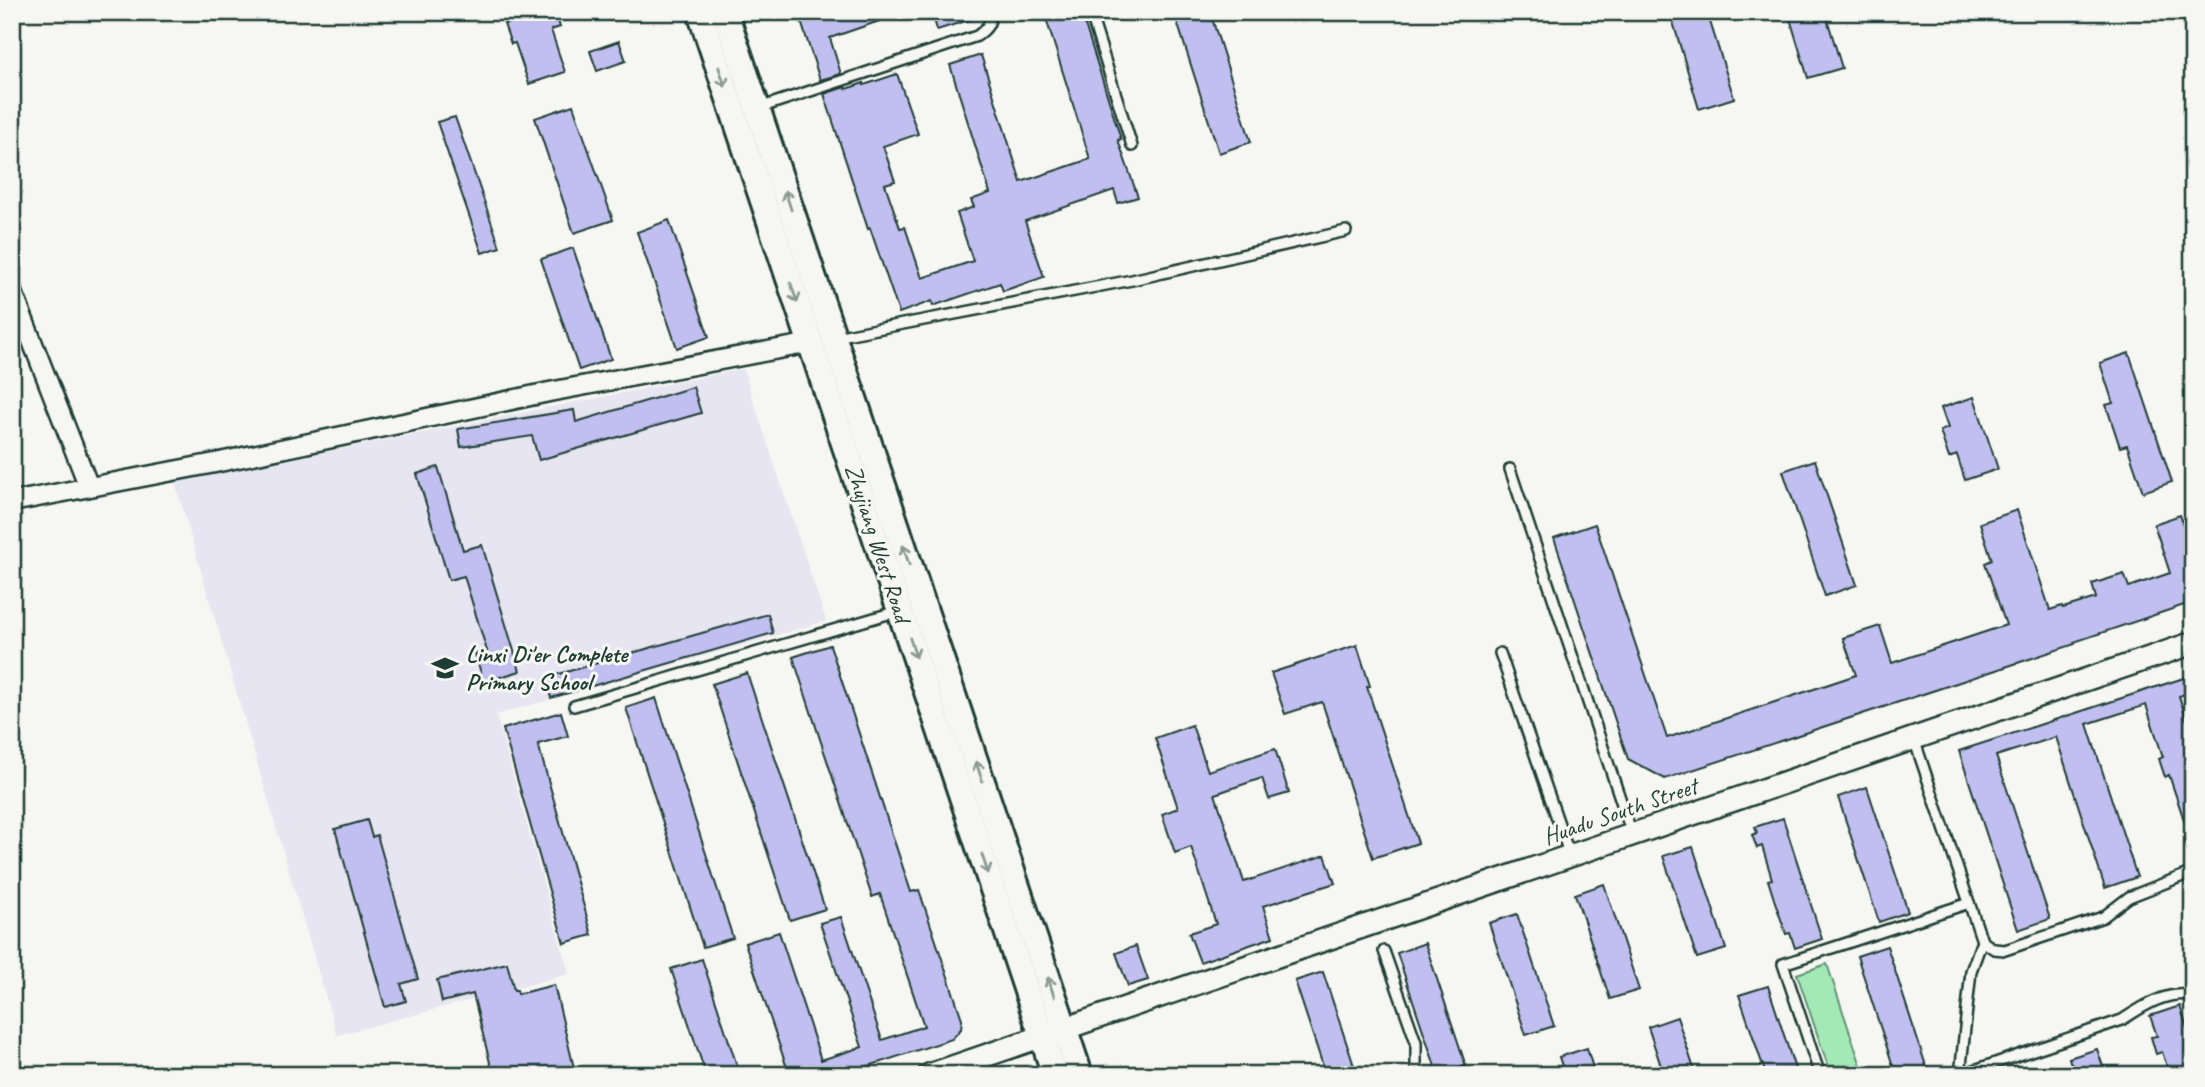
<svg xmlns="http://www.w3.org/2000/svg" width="2205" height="1087" viewBox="0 0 2205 1087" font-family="Caveat,sans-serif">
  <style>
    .built { fill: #e6e5f1 }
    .green { fill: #a2e9b6; stroke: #609375; stroke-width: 2 }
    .building { fill: #c1bef0; stroke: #1f3d34; stroke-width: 2 }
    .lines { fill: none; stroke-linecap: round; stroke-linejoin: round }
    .service-casing { stroke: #1f3d34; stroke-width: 14 }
    .minor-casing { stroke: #1f3d34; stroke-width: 23 }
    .tertiary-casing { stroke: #1f3d34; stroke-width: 26 }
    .secondary-casing { stroke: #1f3d34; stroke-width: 30 }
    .service { stroke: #f6f6f2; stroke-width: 9 }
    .minor { stroke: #f6f6f2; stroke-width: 18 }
    .tertiary { stroke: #f6f6f2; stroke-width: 21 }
    .secondary { stroke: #f6f6f2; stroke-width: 24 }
    .oneway { stroke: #8a9a93 }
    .labels { text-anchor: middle; stroke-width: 6; stroke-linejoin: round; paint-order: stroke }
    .street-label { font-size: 24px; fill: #1f3d34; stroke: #f6f6f2 }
    .poi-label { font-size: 24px; font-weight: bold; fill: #1f3d34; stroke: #f6f6f2; text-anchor: start }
  </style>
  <rect width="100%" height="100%" fill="#f6f6f2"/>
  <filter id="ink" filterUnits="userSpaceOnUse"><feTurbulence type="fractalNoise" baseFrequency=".0143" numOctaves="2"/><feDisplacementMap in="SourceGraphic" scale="14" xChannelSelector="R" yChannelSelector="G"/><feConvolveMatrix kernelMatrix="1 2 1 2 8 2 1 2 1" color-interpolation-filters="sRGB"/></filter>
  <g filter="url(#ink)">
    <polygon class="built" points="743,369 826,621 496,715 569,974 337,1035 175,482"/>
    <polygon class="green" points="1827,964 1864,1075 1831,1075 1797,974"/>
    <g class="building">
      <polygon points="504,12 555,12 560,27 551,30 565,72 529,84 515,43 511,44 504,24 508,23"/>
      <polygon points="798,12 897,12 897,15 830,38 841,74 820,80"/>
      <polygon points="932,12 981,12 982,16 937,30"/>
      <polygon points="1044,12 1081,12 1121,139 1118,140 1138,197 1118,203 1114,190 1025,221 1044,277 1003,291 1000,283 933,306 932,301 899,313 870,228 868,229 824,94 845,87 846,89 864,83 864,85 897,74 918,134 883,146 895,181 885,184 900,228 905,227 922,278 973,261 957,213 974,207 971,200 990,193 950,65 981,55 1021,182 1090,159"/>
      <polygon points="1174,12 1210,12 1251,142 1219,153"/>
      <polygon points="1670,12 1707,12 1734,98 1699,109"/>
      <polygon points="1788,12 1825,12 1842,68 1808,78"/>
      <polygon points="619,41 626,61 597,71 590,51"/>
      <polygon points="573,105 613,220 574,233 535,118"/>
      <polygon points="455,117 500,247 482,253 437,122"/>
      <polygon points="669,220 709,337 677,348 637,232"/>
      <polygon points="573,248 611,359 579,370 541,259"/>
      <polygon points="2129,353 2172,482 2143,492 2127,445 2120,447 2106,405 2113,403 2100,363"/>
      <polygon points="693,387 701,413 539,460 532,436 461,447 458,429 574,410 576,422"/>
      <polygon points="1974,397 1998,469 1965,480 1957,455 1949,458 1940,431 1948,428 1941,408"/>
      <polygon points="1815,460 1857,585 1825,596 1783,471"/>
      <polygon points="438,467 463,550 482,545 520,671 484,682 475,654 487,651 464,576 449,580 417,474"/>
      <polygon points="2017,510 2050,610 2062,606 2063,608 2096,598 2092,584 2124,574 2129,587 2170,573 2154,524 2180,515 2193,552 2193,602 2074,642 2075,644 1665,779 1628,759 1554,538 1595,524 1667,738 1856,675 1843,638 1880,626 1892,663 2006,625 1985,563 1992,560 1980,523"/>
      <polygon points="768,614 773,633 551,698 545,678"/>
      <polygon points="830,645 911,892 919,890 962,1019 961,1029 952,1039 841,1075 787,1075 788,1071 745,943 779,932 821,1060 862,1047 820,923 841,917 882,1040 924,1026 880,894 872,897 793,657"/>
      <polygon points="1357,645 1370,686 1367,687 1418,843 1373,858 1322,702 1285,714 1271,673"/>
      <polygon points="747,673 825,909 790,920 712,684"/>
      <polygon points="2193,675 2193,691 2179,696 2193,739 2193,837 2190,838 2169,775 2165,777 2159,759 2163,757 2146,705 2087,724 2137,877 2105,888 2056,737 1996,756 2050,919 2018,930 1959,751"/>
      <polygon points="656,698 733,938 703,947 626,708"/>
      <polygon points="561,712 568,736 538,744 592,935 564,943 503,729"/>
      <polygon points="1192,725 1208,771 1275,749 1289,793 1269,799 1262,778 1215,794 1244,882 1325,855 1335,883 1263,906 1273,937 1200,962 1189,933 1216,924 1191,847 1175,853 1162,814 1178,808 1155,738"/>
      <polygon points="1867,787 1908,912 1879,922 1838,797"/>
      <polygon points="1783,818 1822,939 1795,948 1790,933 1786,934 1774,899 1768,880 1772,879 1762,846 1757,848 1752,835 1757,833 1755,827"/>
      <polygon points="367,820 372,837 377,835 418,979 401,984 406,1001 385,1007 335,829"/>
      <polygon points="1693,847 1726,949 1697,958 1663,856"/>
      <polygon points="1604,884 1639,990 1610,999 1575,894"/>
      <polygon points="1517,914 1554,1026 1526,1035 1489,923"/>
      <polygon points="1425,943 1466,1066 1438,1075 1397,953"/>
      <polygon points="1136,946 1148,980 1128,986 1116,953"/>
      <polygon points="1887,946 1929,1075 1896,1075 1857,956"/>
      <polygon points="702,959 740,1075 706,1075 671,969"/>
      <polygon points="507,963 514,990 517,990 518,994 554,985 575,1072 564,1075 493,1075 473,994 442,1002 437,980"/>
      <polygon points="1323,972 1357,1075 1326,1075 1295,981"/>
      <polygon points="1768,986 1797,1075 1766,1075 1739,995"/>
      <polygon points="2180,1006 2193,1046 2193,1075 2170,1075 2162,1052 2156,1054 2151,1037 2157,1036 2150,1016"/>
      <polygon points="1677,1017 1696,1075 1664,1075 1648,1027"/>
      <polygon points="1587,1048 1595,1075 1565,1075 1559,1057"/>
      <polygon points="2097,1049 2106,1075 2074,1075 2069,1058"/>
    </g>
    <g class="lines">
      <g class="service-casing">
        <g id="service">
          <polyline points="1090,12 1132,146"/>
          <path d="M759 108 977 36C985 30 993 23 989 12"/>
          <polyline points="835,337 1132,280 1346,231"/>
          <polyline points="1510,469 1632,834"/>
          <polyline points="1500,653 1570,856"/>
          <polyline points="574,706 898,611"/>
          <path d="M1914 739 1982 941 1971 971 1960 1075 2122 1020C2145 1005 2164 992 2193 995"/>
          <polyline points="1982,941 1994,949 2005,950 2103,917 2129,897 2193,872"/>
          <polyline points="1384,951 1416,1042 1416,1075"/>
          <polyline points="1820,1075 1783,964 1969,903"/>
        </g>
      </g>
      <g class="minor-casing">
        <g id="minor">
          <polyline points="12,290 89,487"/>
          <polyline points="12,502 215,463 549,392 811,343"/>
        </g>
      </g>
      <g class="tertiary-casing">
        <polyline id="tertiary" points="929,1075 2193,643"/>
      </g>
      <g class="secondary-casing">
        <g id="secondary">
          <polyline points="700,12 1055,1075"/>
          <polyline points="725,12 1080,1075"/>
        </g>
      </g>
      <use href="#service" class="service"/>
      <use href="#minor" class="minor"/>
      <use href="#tertiary" class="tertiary"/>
      <use href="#secondary" class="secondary"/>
    </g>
    <defs><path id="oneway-shaft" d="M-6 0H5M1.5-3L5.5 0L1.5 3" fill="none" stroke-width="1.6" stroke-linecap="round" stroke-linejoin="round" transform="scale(1.75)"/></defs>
    <g class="oneway">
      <use href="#oneway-shaft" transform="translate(722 77) rotate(72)"/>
      <use href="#oneway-shaft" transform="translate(788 200) rotate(-108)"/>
      <use href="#oneway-shaft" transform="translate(794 293) rotate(71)"/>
      <use href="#oneway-shaft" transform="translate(906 555) rotate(-108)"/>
      <use href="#oneway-shaft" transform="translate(913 648) rotate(72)"/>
      <use href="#oneway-shaft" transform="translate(979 771) rotate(-108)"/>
      <use href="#oneway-shaft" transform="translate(985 864) rotate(72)"/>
      <use href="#oneway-shaft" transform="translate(1051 987) rotate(-108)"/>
    </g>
  </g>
  <defs>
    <g id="school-bare" transform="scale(2.1)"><path d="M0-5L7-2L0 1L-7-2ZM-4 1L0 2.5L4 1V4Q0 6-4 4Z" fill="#1f3d34" stroke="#f6f6f2" stroke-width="2.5" paint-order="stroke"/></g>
  </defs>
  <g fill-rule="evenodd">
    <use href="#school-bare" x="445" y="668"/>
  </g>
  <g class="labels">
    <g class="street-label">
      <text transform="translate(878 543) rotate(72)" y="8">Zhujiang West Road</text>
      <text transform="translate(1620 811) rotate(-19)" y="8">Huadu South Street</text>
    </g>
    <g class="poi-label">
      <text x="466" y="662">Linxi Di'er Complete<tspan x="466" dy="28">Primary School</tspan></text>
    </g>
  </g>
  <rect width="2205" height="1087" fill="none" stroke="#f6f6f2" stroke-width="42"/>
  <rect x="21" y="21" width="2163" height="1045" fill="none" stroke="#1f3d34" stroke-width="2.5" filter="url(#ink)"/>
</svg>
